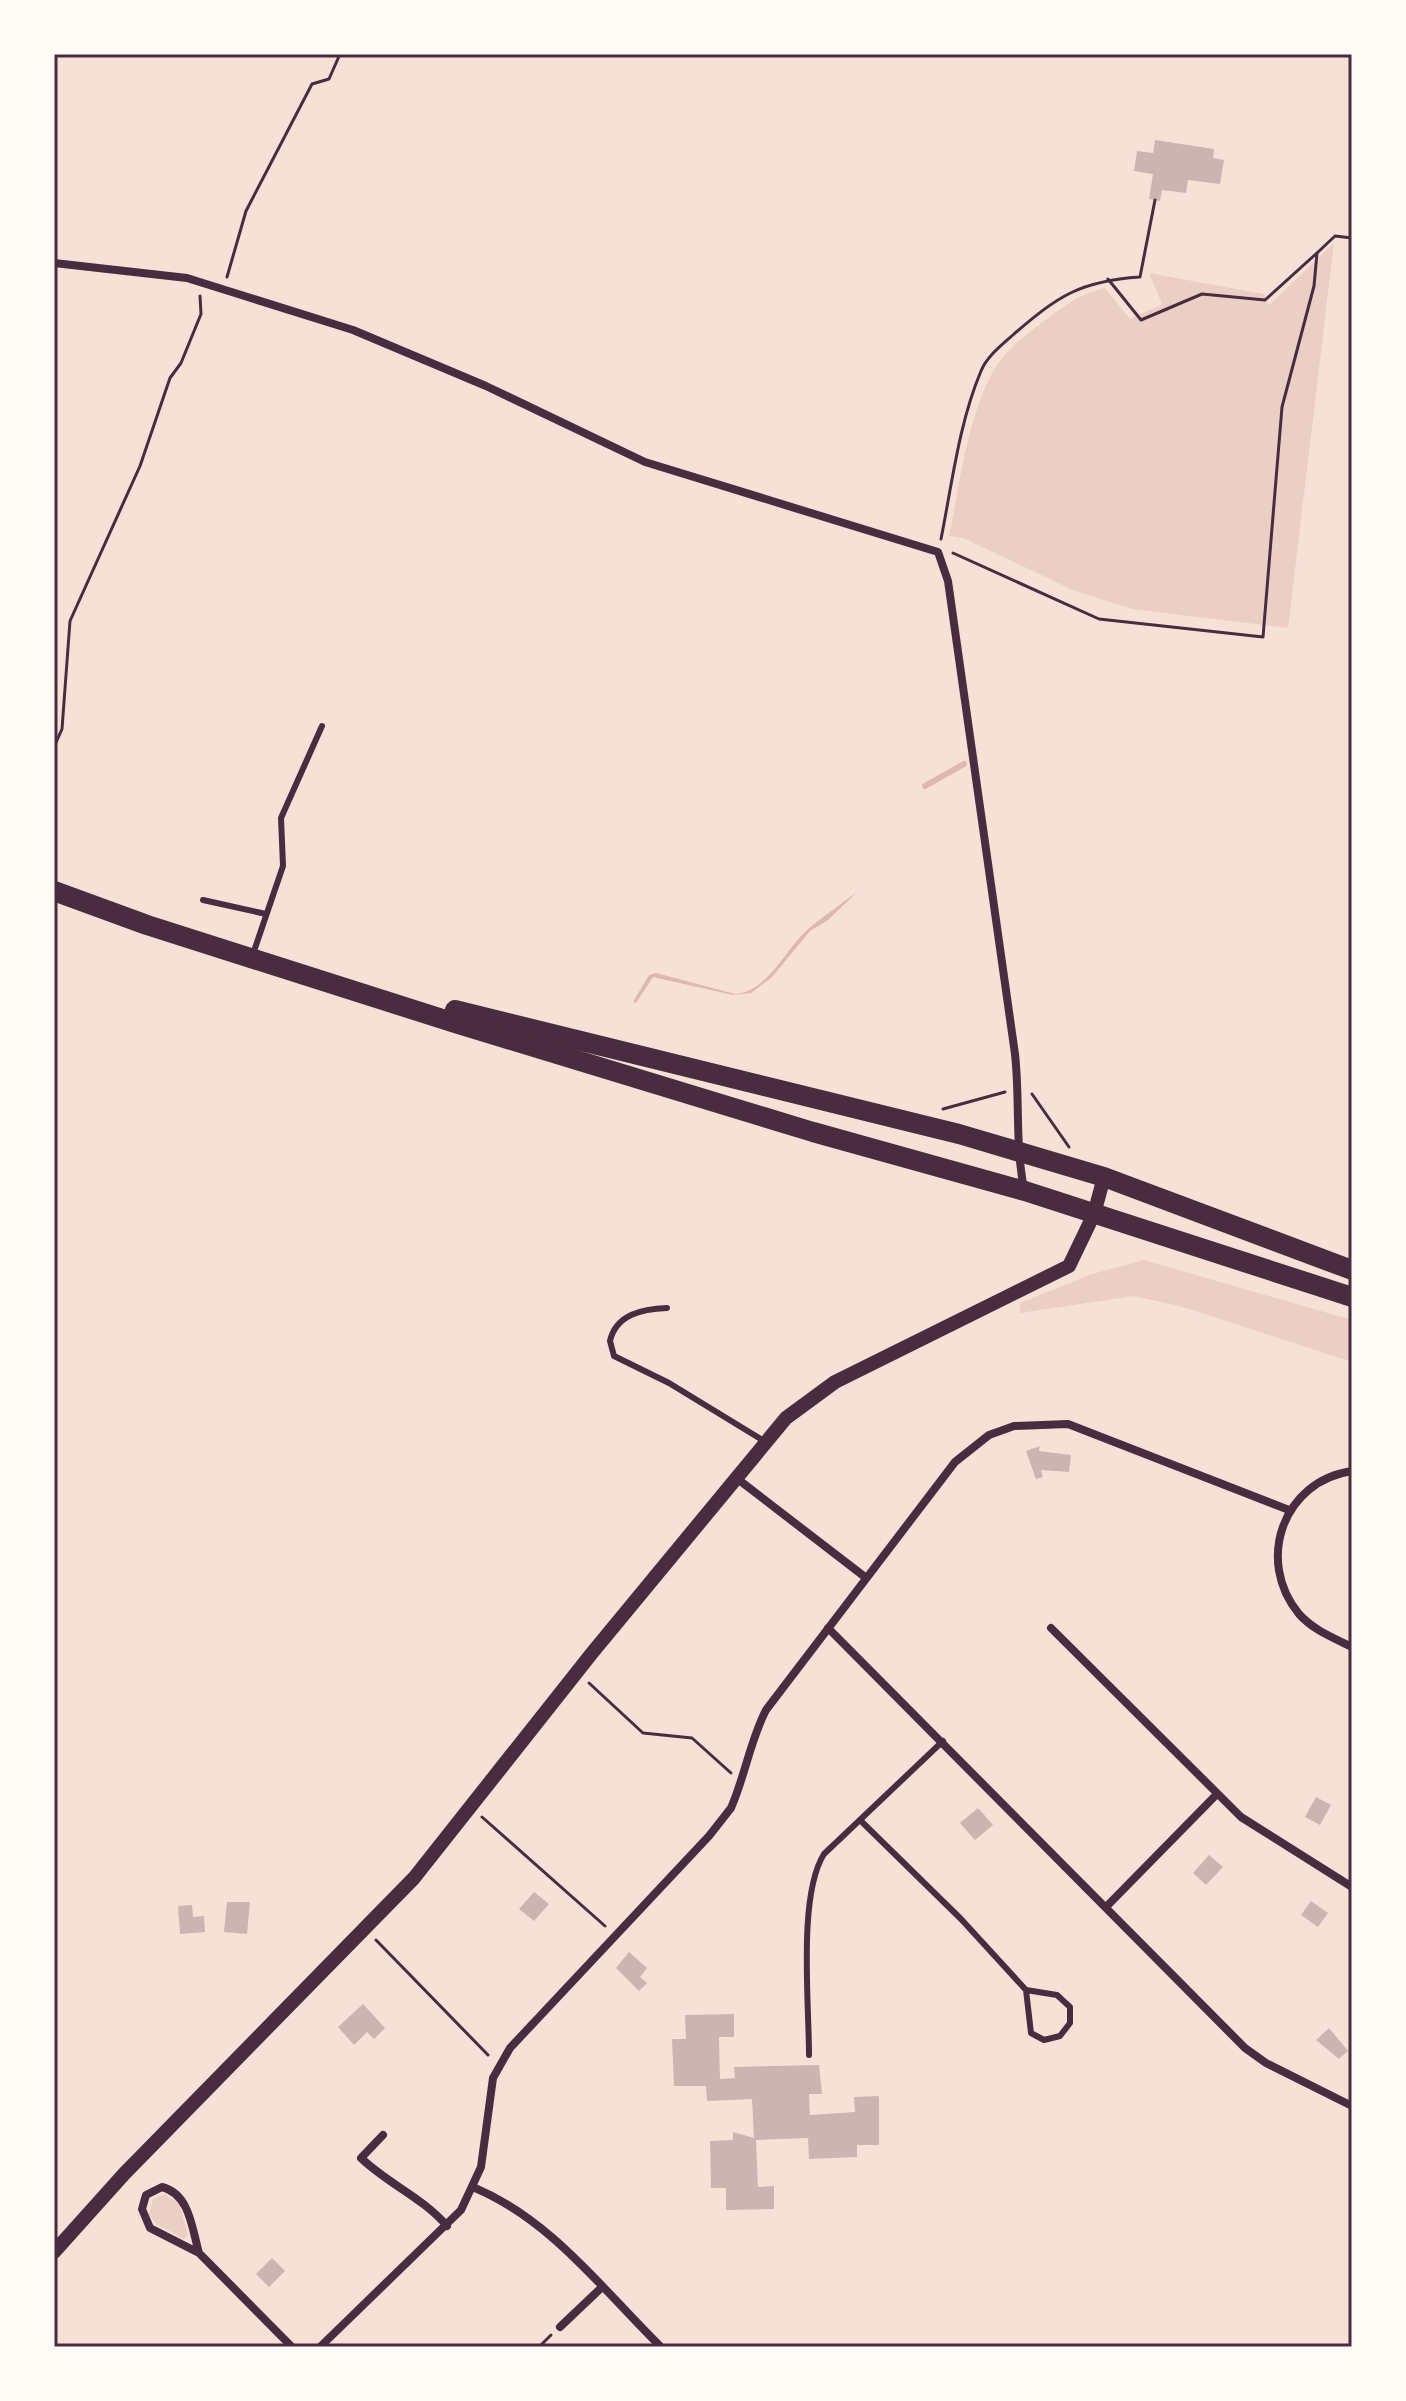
<svg xmlns="http://www.w3.org/2000/svg" width="1406" height="2401" viewBox="0 0 1406 2401" font-family="'Work Sans',sans-serif">
  <style>
    .green { fill: #ebcfc5 }
    .water { fill: #dcb8b0 }
    .lines { fill: none; stroke-linecap: round; stroke-linejoin: round }
    .stream { stroke: #dcb8b0; stroke-width: 6 }
    .building { fill: #ccb4b1 }
    .path { stroke: #4a2c40; stroke-width: 3 }
    .service { stroke: #4a2c40; stroke-width: 6 }
    .minor { stroke: #4a2c40; stroke-width: 8 }
    .tertiary { stroke: #4a2c40; stroke-width: 14 }
    .trunk { stroke: #4a2c40; stroke-width: 20 }
    .neatline { fill: none; stroke: #4a2c40; stroke-width: 3 }
  </style>
  <rect width="100%" height="100%" fill="#f7e1d7"/>
  <g class="green">
    <path d="M1334 243 1288 628 1132 609 1075 591 963 538 949 536C960 483 966 425 991 375 1002 353 1027 333 1047 319 1067 304 1081 293 1105 288L1130 319 1162 304 1149 273 1264 294 1269 305Z"/>
    <polygon points="1144,1260 1352,1320 1352,1362 1183,1307 1134,1296 1020,1313 1020,1303 1092,1274"/>
    <polygon points="165,2194 179,2204 188,2235 184,2239 156,2224 149,2214 153,2199"/>
  </g>
  <path class="water" d="M858 891 828 920 810 931 772 977 751 993 733 995 653 977 636 1003 633 1002 649 975 656 973 735 994C768 992 786 948 808 929 823 916 842 904 858 891Z"/>
  <g class="lines">
    <polyline class="stream" points="925,786 964,764"/>
  </g>
  <g class="building">
    <polygon points="1155,140 1214,149 1213,158 1224,160 1220,184 1188,180 1186,193 1162,190 1160,201 1149,199 1153,174 1134,171 1137,151 1153,153"/>
    <polygon points="1040,1446 1039,1451 1071,1455 1069,1472 1041,1470 1043,1477 1036,1479 1026,1451"/>
    <polygon points="1316,1797 1331,1805 1320,1825 1305,1817"/>
    <polygon points="978,1808 993,1825 975,1840 960,1823"/>
    <polygon points="1209,1855 1223,1867 1206,1885 1193,1873"/>
    <polygon points="534,1892 549,1904 534,1921 519,1909"/>
    <polygon points="1311,1901 1328,1913 1318,1927 1301,1915"/>
    <polygon points="227,1902 250,1902 247,1934 224,1932"/>
    <polygon points="192,1905 193,1917 204,1916 205,1932 180,1934 178,1906"/>
    <polygon points="629,1952 647,1968 640,1977 647,1983 639,1991 616,1968"/>
    <polygon points="363,2004 385,2028 374,2039 367,2032 354,2045 338,2027"/>
    <polygon points="734,2014 734,2037 719,2037 720,2079 735,2078 734,2067 819,2065 822,2094 809,2094 810,2115 855,2112 854,2097 879,2096 879,2145 857,2145 857,2157 809,2159 808,2138 756,2140 758,2187 774,2186 774,2209 726,2210 726,2188 711,2188 710,2141 733,2140 733,2132 754,2138 752,2099 707,2101 706,2086 674,2086 672,2039 686,2039 685,2015"/>
    <polygon points="1329,2028 1348,2051 1339,2059 1316,2040"/>
    <polygon points="272,2258 285,2271 269,2287 256,2274"/>
  </g>
  <g class="lines">
    <g class="path">
      <polyline points="227,277 246,211 312,84 329,79 340,54"/>
      <polyline points="1108,279 1141,320 1202,294 1265,300 1317,253"/>
      <path d="M941 539C952 484 959 423 981 371 987 356 1003 344 1014 334 1058 296 1080 281 1140 277L1155 200"/>
      <polyline points="953,553 1099,619 1263,637 1282,407 1314,286 1317,253 1335,236 1352,238"/>
      <polyline points="54,747 62,729 70,621 140,466 170,378 181,363 201,314 200,296"/>
      <polyline points="1032,1094 1069,1147"/>
      <polyline points="943,1109 1005,1092"/>
      <polyline points="589,1683 643,1733 692,1738 731,1773"/>
      <polyline points="482,1817 605,1926"/>
      <polyline points="376,1940 488,2055"/>
      <polyline points="539,2347 551,2335"/>
    </g>
    <g class="service">
      <polyline points="203,900 266,914"/>
      <polyline points="253,954 283,866 281,818 322,726"/>
      <path d="M667 1308C643 1309 616 1314 610 1341L614 1356 669 1383 764 1441"/>
      <polyline points="861,1821 961,1919 1026,1990 1031,2033 1044,2040 1060,2036 1070,2023 1070,2007 1057,1995 1026,1990"/>
      <path d="M809 2055C809 2003 798 1895 824 1854L943 1741"/>
    </g>
    <g class="minor">
      <path d="M54 263 187 278 353 330 486 386 645 462 938 552 948 581 1015 1054C1020 1099 1015 1144 1024 1189"/>
      <path d="M1352 1471C1283 1481 1255 1561 1299 1614 1313 1630 1334 1638 1352 1647"/>
      <polyline points="735,1477 865,1577"/>
      <polyline points="828,1628 1245,2048 1266,2063 1352,2106"/>
      <polyline points="1051,1628 1241,1817 1352,1887"/>
      <polyline points="1107,1906 1216,1795"/>
      <path d="M383 2135 361 2158C388 2184 422 2197 447 2226"/>
      <path d="M475 2188C551 2220 603 2290 661 2347"/>
      <path d="M199 2253C192 2229 190 2194 162 2187L146 2195 142 2209 150 2228 199 2253 292 2347"/>
      <polyline points="560,2327 601,2288"/>
      <path d="M320 2347 461 2210 481 2167 493 2078 510 2048 709 1836 731 1808C745 1776 750 1741 766 1710L955 1462 989 1435 1014 1426 1068 1424 1289 1510"/>
    </g>
    <polyline class="tertiary" points="54,2252 124,2174 414,1878 592,1653 786,1418 835,1382 1069,1266 1094,1214 1104,1177"/>
    <g class="trunk">
      <polyline points="54,891 147,925 455,1023 813,1132 1025,1191 1352,1297"/>
      <polyline points="455,1010 959,1134 1104,1177 1352,1270"/>
    </g>
  </g>
  <rect width="1406" height="2401" fill="none" stroke="#fffaf5" stroke-width="112"/>
  <rect x="56" y="56" width="1294" height="2289" class="neatline"/>
</svg>
